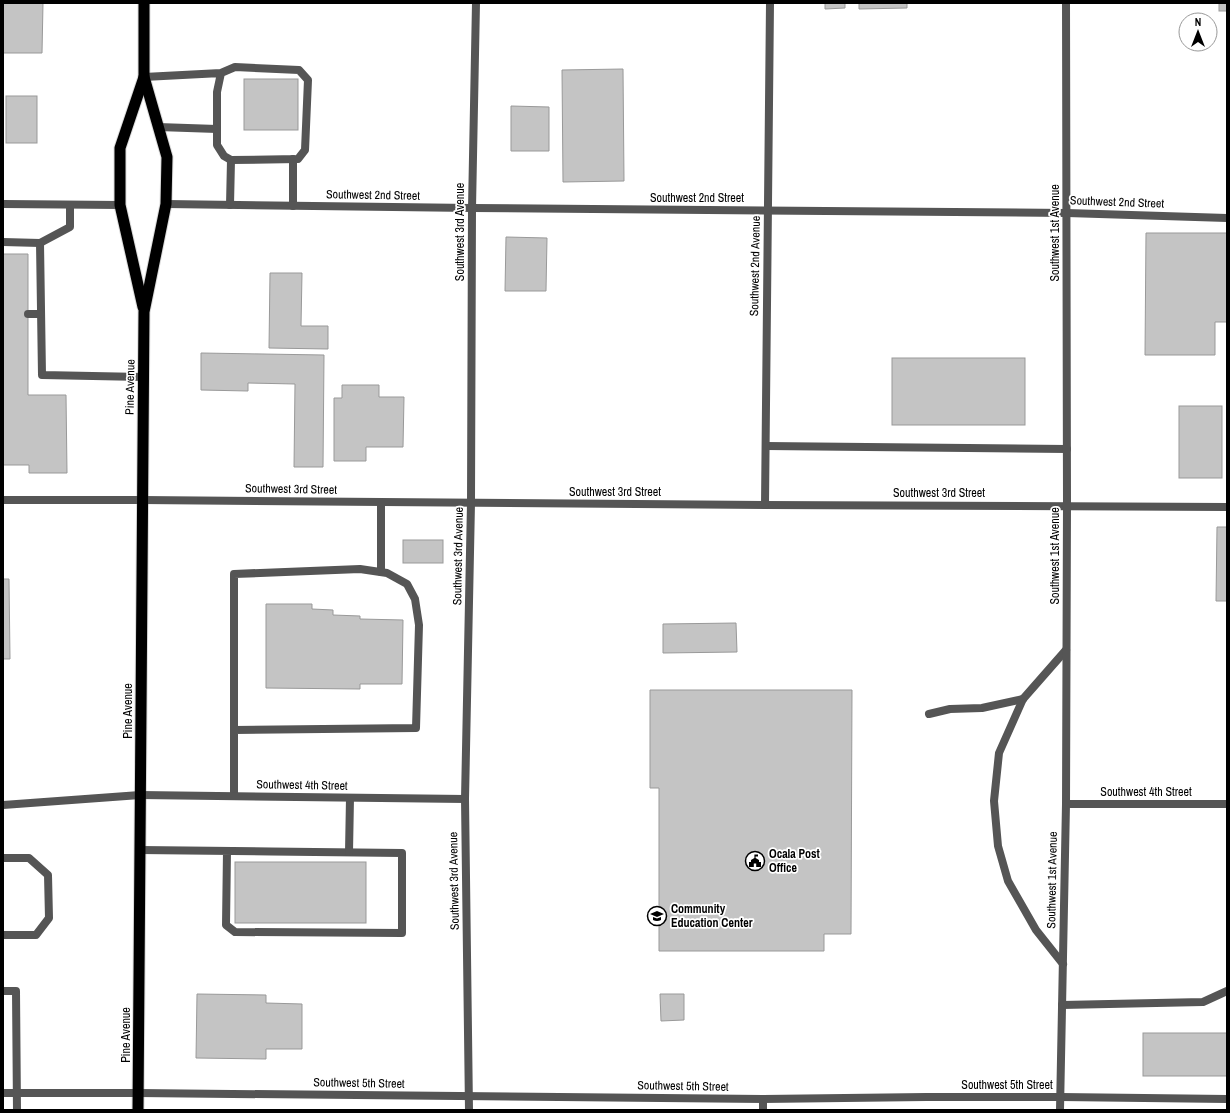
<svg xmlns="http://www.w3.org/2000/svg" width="1230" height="1113" viewBox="0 0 1230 1113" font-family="'Archivo Narrow',sans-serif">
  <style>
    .building { fill: #c4c4c4; stroke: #999 }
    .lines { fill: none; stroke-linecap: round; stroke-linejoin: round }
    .trunk-casing { stroke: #dbdbdb; stroke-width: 13 }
    .service { stroke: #555; stroke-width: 8 }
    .minor { stroke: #555; stroke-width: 8 }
    .tertiary { stroke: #555; stroke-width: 8 }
    .trunk { stroke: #000; stroke-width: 11 }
    .labels { text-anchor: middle; stroke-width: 3.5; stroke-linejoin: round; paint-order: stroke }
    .street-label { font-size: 12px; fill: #000; stroke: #fff }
    .poi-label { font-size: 12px; font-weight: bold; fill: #000; stroke: #fff; text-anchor: start }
  </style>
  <rect width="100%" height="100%" fill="#fff"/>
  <g class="building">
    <polygon points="3,3 43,3 42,53 3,53"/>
    <polygon points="825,3 845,3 845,8 825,9"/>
    <polygon points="859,3 907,3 907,8 859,9"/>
    <rect x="1219" y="3" width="8" height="8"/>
    <polygon points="623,69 624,181 563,182 562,70"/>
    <rect x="244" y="79" width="54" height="51"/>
    <rect x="6" y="96" width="31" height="47"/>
    <polygon points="511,106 549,107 549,151 511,151"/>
    <polygon points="1146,233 1227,233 1227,322 1215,322 1215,355 1145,355"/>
    <polygon points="506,237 547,238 546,291 505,291"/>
    <polygon points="3,254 28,254 28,395 66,395 67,473 29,473 29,465 3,465"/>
    <polygon points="270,273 302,273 301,326 328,326 328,349 269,348"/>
    <polygon points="201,353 324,355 323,467 294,467 295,384 248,383 248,391 201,390"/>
    <rect x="892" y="358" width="133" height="67"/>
    <polygon points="342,385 379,385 379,397 404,397 403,447 366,447 366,461 334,461 334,398 342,398"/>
    <rect x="1179" y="406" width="43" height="72"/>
    <polygon points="1217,527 1227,527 1227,601 1216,601"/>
    <rect x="403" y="540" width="40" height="23"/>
    <polygon points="3,579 9,579 10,659 3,659"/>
    <polygon points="266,604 312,604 312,609 333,610 333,615 360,616 360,619 403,620 402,684 360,684 360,689 266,688"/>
    <polygon points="736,623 737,652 663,653 663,624"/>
    <polygon points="650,690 852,690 851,934 824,934 824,951 659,951 659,788 650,788"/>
    <rect x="235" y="862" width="131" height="61"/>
    <polygon points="197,994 266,995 266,1003 302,1004 302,1049 266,1049 266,1059 196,1058"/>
    <polygon points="660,994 684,994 684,1020 661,1021"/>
    <rect x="1143" y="1033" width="84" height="43"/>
  </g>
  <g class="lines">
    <g class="trunk-casing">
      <g id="trunk">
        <polyline points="143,307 120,205 120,148 144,77"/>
        <polyline points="138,1110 144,312 166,204 167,157 144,77 144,3"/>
      </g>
    </g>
    <g class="service">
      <polyline points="144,77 221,73 235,67 299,70 308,80 305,150 298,159 231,160 224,156 217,145 217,92 221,73"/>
      <polyline points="158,127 217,129"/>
      <polyline points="293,159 293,206"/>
      <polyline points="230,205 231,160"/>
      <polyline points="3,242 40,243 70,227 70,205"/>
      <polyline points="40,243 42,375 143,377"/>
      <polyline points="28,314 40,314"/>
      <polyline points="766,446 1067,449"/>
      <polyline points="381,572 381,502"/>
      <polyline points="929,714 950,709 982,708 1023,699"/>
      <polyline points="234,730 416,728 419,625 415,599 407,584 387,573 360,569 234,574 234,796"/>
      <polyline points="3,805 140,795"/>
      <path d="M140 850C227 851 315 852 402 853V933L235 932 226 925 227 851"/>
      <polyline points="349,852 350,798"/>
      <polyline points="3,858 29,858 48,875 49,918 36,935 3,935"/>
      <polyline points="1063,964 1036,930 1008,881 998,846 994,801 999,753 1023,699 1066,650"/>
      <polyline points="3,991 16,991 17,1110"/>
      <polyline points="1062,1005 1203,1002 1227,991"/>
      <polyline points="3,1093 138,1093"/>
    </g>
    <g class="minor">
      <polyline points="3,204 120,205"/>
      <polyline points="166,204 472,208 1067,213 1227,218"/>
      <polyline points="3,500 142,500 765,505 1227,507"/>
      <polyline points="765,505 770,3"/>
      <polyline points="140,795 465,799"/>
      <polyline points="1066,804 1227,804"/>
      <polyline points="763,1099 763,1110"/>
      <polyline points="469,1110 465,799 471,503 472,208 476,3"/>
    </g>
    <g class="tertiary">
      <polyline points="138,1093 763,1099 926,1097 1061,1097 1227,1099"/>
      <polyline points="1060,1110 1066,804 1067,505 1066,3"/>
    </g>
    <use href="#trunk" class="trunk"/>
  </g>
  <defs>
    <g id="civic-ring" transform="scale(1)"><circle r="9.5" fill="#fff" stroke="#000" stroke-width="1.5"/><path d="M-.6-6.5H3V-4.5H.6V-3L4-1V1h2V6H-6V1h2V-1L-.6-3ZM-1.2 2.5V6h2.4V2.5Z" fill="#000"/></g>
    <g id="school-ring" transform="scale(1)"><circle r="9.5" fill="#fff" stroke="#000" stroke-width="1.5"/><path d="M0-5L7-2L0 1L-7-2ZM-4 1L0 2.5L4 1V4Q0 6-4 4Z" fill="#000"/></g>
  </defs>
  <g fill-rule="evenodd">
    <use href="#civic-ring" x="755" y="861"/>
    <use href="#school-ring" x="657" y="916"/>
  </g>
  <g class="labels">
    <g class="street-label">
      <text transform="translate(373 195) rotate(1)" y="4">Southwest 2nd Street</text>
      <text x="697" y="202">Southwest 2nd Street</text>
      <text transform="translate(1117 202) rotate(2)" y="4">Southwest 2nd Street</text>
      <text transform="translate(460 232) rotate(-90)" y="4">Southwest 3rd Avenue</text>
      <text transform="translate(1055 233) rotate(-90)" y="4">Southwest 1st Avenue</text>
      <text transform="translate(755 266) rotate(-89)" y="4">Southwest 2nd Avenue</text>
      <text transform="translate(130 387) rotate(-89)" y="4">Pine Avenue</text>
      <text transform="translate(291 489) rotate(1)" y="4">Southwest 3rd Street</text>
      <text x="615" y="496">Southwest 3rd Street</text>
      <text x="939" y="497">Southwest 3rd Street</text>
      <text transform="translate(458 556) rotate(-89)" y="4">Southwest 3rd Avenue</text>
      <text transform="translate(1055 556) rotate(-90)" y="4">Southwest 1st Avenue</text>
      <text transform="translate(128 711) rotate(-90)" y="4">Pine Avenue</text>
      <text transform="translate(302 785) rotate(1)" y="4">Southwest 4th Street</text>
      <text x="1146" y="796">Southwest 4th Street</text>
      <text transform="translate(1052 880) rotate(-89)" y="4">Southwest 1st Avenue</text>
      <text transform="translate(454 881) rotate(-91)" y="4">Southwest 3rd Avenue</text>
      <text transform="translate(126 1035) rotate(-90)" y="4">Pine Avenue</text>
      <text transform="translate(359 1083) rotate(1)" y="4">Southwest 5th Street</text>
      <text x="1007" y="1089">Southwest 5th Street</text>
      <text transform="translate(683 1086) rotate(1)" y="4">Southwest 5th Street</text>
    </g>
    <g class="poi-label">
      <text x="769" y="858">Ocala Post<tspan x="769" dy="14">Office</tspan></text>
      <text x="671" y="913">Community<tspan x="671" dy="14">Education Center</tspan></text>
    </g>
  </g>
  <rect width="1230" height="1113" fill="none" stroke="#000000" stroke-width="8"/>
  <g transform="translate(1198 32)"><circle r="19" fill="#ffffff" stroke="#999999"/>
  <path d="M0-3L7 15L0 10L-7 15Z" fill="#000000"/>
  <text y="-6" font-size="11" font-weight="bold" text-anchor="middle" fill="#000000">N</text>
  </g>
</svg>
